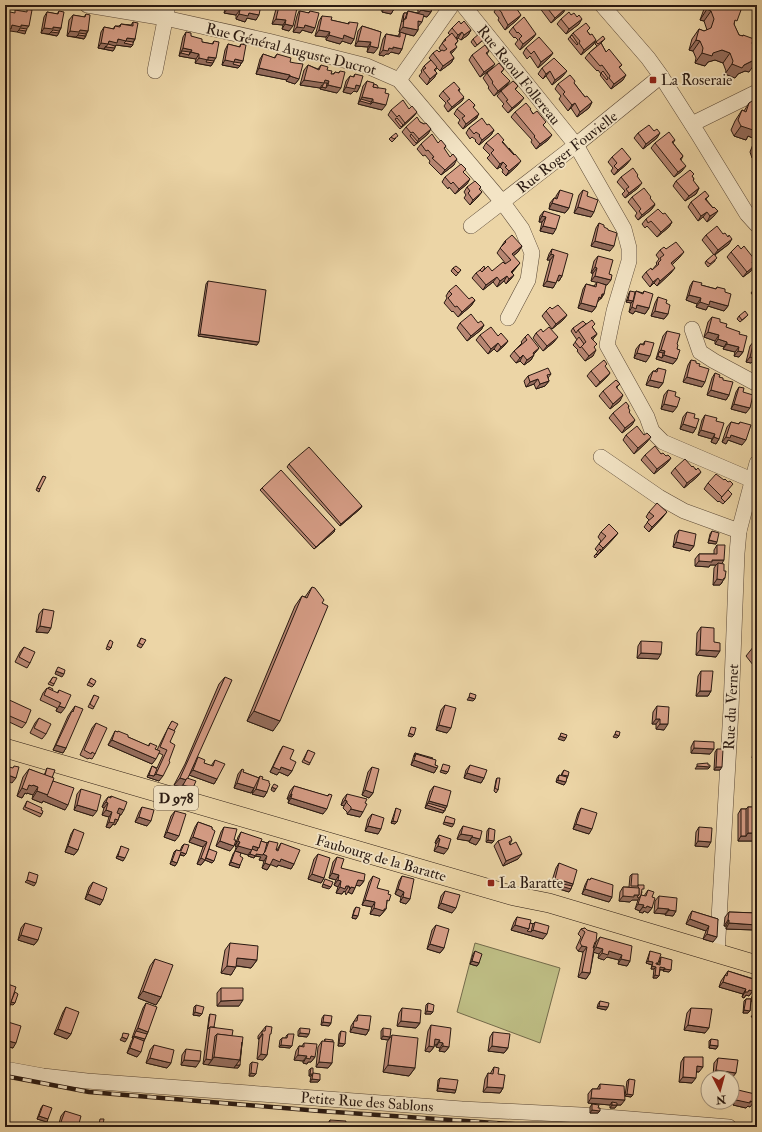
<svg xmlns="http://www.w3.org/2000/svg" width="762" height="1132" viewBox="0 0 762 1132" font-family="'IM FELL Double Pica',serif">
  <style>
    .green { fill: #bdbc83; stroke: #736a4a }
    .lines { fill: none; stroke-linecap: round; stroke-linejoin: round }
    .minor-casing { stroke: #5a4836; stroke-width: 16 }
    .major-casing { stroke: #291911; stroke-width: 20 }
    .minor { stroke: #f3e4c5; stroke-width: 15 }
    .major { stroke: #ecd5a6; stroke-width: 19 }
    .rail-casing { stroke: #291911; stroke-width: 4.5 }
    .rail { stroke: #f3e4c5; stroke-width: 3; stroke-dasharray: 9; stroke-linecap: butt }
    .wall { fill: #b78672; stroke: #291911 }
    .shaded-wall { fill: #956d5d; stroke: #291911 }
    .building { fill: #d59c85; stroke: #291911 }
    .poi-dot { fill: #8f2418; stroke: #f3e4c5; stroke-width: 1.5 }
    .labels { text-anchor: middle; stroke-width: 3.5; stroke-linejoin: round; paint-order: stroke }
    .shield { fill: #f3e4c5; stroke: #665647; stroke-width: 1 }
    .shield-label { font-size: 14px; font-weight: bold; fill: #291911 }
    .street-label { font-size: 15px; fill: #291911; stroke: #f3e4c5 }
    .poi-label { font-size: 15px; fill: #291911; stroke: #f3e4c5; text-anchor: start }
  </style>
  <rect width="100%" height="100%" fill="#ecd5a6"/>
  <filter id="stains"><feTurbulence type="fractalNoise" baseFrequency=".005" numOctaves="4"/><feColorMatrix values="0 0 0 0 .2 0 0 0 0 .09 0 0 0 0 .02 0 0 0 .5 -.17"/></filter>
  <radialGradient id="worn" r=".72"><stop offset=".6" stop-color="#630" stop-opacity="0"/><stop offset="1" stop-color="#630" stop-opacity=".3"/></radialGradient>
  <polygon class="green" points="475,943 560,968 540,1043 457,1012"/>
  <g class="lines">
    <g class="minor-casing">
      <g id="minor">
        <polyline points="87,5 165,18 268,41 367,66 399,80 503,203 522,229 532,253 528,280 508,318"/>
        <polyline points="463,5 576,145 624,229 629,248 629,261 614,311 607,345 647,417 652,431 663,442 752,480"/>
        <polyline points="602,5 648,58 661,76 698,134 747,214 757,225"/>
        <polyline points="155,71 168,5"/>
        <polyline points="399,80 452,5"/>
        <polyline points="692,124 757,92"/>
        <polyline points="471,226 576,145 661,76"/>
        <polyline points="692,329 700,352 714,361 757,384"/>
        <polyline points="601,457 659,497 684,511 739,531"/>
        <polyline points="717,954 731,709 737,553 739,531 757,463"/>
        <polyline points="5,1069 43,1076 87,1081 462,1109 581,1115 729,1127"/>
      </g>
    </g>
    <g class="major-casing">
      <polyline id="major" points="5,748 514,896 549,903 757,965"/>
    </g>
    <use href="#minor" class="minor"/>
    <use href="#major" class="major"/>
    <g class="rail-casing">
      <polyline id="rail" points="5,1076 89,1092 320,1111 556,1127"/>
    </g>
    <use href="#rail" class="rail"/>
  </g>
  <g class="wall">
    <polygon points="226,5 261,5 256,20 247,18 245,22 236,19 236,15 224,13"/>
    <polygon points="372,5 395,5 394,9 391,14 382,12 382,10 371,7"/>
    <polygon points="415,5 432,5 431,12 427,17 423,16 418,27 418,30 414,36 399,32 403,15 404,13 407,13 408,11 418,13 418,10 415,9"/>
    <polygon points="485,5 494,5 490,10"/>
    <polygon points="541,5 563,5 566,8 563,13 551,23 539,7"/>
    <polygon points="706,5 736,5 734,25 739,35 742,36 743,35 752,43 749,72 745,71 738,74 735,78 725,74 726,71 723,63 715,60 708,62 705,66 695,63 696,58 693,51 689,50 692,39 699,29 704,31 707,30 704,21 700,20 704,9"/>
    <polygon points="288,6 289,31 282,29 283,25 272,24 276,9 277,7 287,8"/>
    <polygon points="497,7 521,15 517,20 505,30 498,20 499,18 494,12"/>
    <polygon points="59,11 61,28 57,36 41,33 44,17 47,12 57,14"/>
    <polygon points="299,11 308,13 310,11 312,33 302,30 300,33 293,32 297,16"/>
    <polygon points="86,14 88,31 84,39 67,36 69,20 73,15 84,17"/>
    <polygon points="571,15 577,17 579,24 566,34 557,24 561,19"/>
    <polygon points="322,16 331,20 348,24 349,22 354,39 351,44 342,41 340,44 326,40 326,37 315,36 319,21"/>
    <polygon points="133,22 135,39 131,47 116,45 113,51 98,48 101,32 104,27 113,29 115,26 119,26 121,24 131,25"/>
    <polygon points="462,23 471,30 468,35 461,40 458,38 457,39 458,41 455,45 453,52 451,54 454,58 451,63 440,71 437,68 435,71 437,73 434,78 427,85 419,76 422,72 421,71 424,66 431,60 429,58 433,53 439,52 441,51 439,48 445,39 450,35 448,33 452,28"/>
    <polygon points="362,26 381,32 374,53 367,52 368,47 355,46 358,31"/>
    <polygon points="513,27 536,34 532,39 520,50 515,44 518,40 515,37 514,38 509,32"/>
    <polygon points="186,32 191,36 202,42 212,44 214,41 214,61 211,66 195,63 196,59 179,56 183,37"/>
    <polygon points="400,32 402,49 399,54 391,52 389,54 386,54 384,56 379,55 383,39 386,34 398,36"/>
    <polygon points="588,32 590,35 596,40 593,45 581,55 568,39 573,33"/>
    <polygon points="473,39 482,41 475,47 471,42"/>
    <polygon points="605,39 601,43 606,52 622,65 619,68 623,80 611,89 600,75 601,74 598,70 597,71 585,58 589,53 597,46 595,44 596,42"/>
    <polygon points="228,44 239,47 241,44 243,61 238,68 222,65 225,50"/>
    <polygon points="526,48 553,53 549,58 538,68 530,56 527,59 523,53"/>
    <polygon points="489,51 487,54 491,69 480,77 469,60 472,55"/>
    <polygon points="263,54 274,58 277,54 290,62 299,79 295,84 286,81 287,80 256,74 260,59"/>
    <polygon points="308,65 318,69 321,65 331,74 333,74 335,72 338,73 340,71 337,93 320,89 320,88 300,85 304,70"/>
    <polygon points="542,68 563,76 552,85 546,76 543,79 538,74"/>
    <polygon points="504,69 501,73 510,81 506,86 494,96 488,88 489,87 483,78 487,73"/>
    <polygon points="355,74 360,86 357,92 354,91 351,94 343,92 346,81 350,76 353,77"/>
    <polygon points="367,81 374,84 378,88 385,93 382,110 358,104 363,86"/>
    <polygon points="574,83 585,97 592,102 589,108 577,117 571,108 568,111 559,99 561,96 555,89 558,84"/>
    <polygon points="518,86 515,90 520,103 508,113 502,106 504,104 497,96 501,91"/>
    <polygon points="460,89 459,91 462,101 448,112 444,106 446,103 439,96 443,91"/>
    <polygon points="757,102 757,159 752,158 750,152 755,139 748,136 746,140 734,136 731,130 735,121 742,110 744,111 749,103"/>
    <polygon points="475,105 473,108 478,115 477,118 463,129 458,123 460,120 454,114 457,109"/>
    <polygon points="391,110 417,112 413,117 400,129 388,115"/>
    <polygon points="530,110 544,126 548,140 536,149 531,142 532,140 511,117 515,112"/>
    <polygon points="420,122 424,124 428,134 414,146 402,132 406,127"/>
    <polygon points="487,125 494,130 491,135 479,145 475,141 476,140 472,137 470,139 466,133 469,128"/>
    <polygon points="638,133 657,138 643,149 634,138"/>
    <polygon points="391,137 396,138 392,142 389,139"/>
    <polygon points="675,140 673,143 683,156 681,160 682,171 674,177 651,148 655,143"/>
    <polygon points="503,142 514,155 517,166 506,176 502,172 503,170 500,167 497,169 487,158 490,155 483,148 486,143"/>
    <polygon points="438,143 446,146 444,149 454,165 441,175 429,163 430,161 425,155 423,156 417,149 421,144"/>
    <polygon points="612,157 627,164 614,175 611,171 613,168 608,162"/>
    <polygon points="463,172 467,184 455,194 449,187 448,189 442,182 445,177"/>
    <polygon points="694,174 692,176 694,179 693,181 699,188 696,194 685,201 673,186 676,181"/>
    <polygon points="621,177 637,177 638,188 625,198 622,194 625,191 617,182"/>
    <polygon points="467,187 480,190 478,197 470,205 464,198 466,195 464,192"/>
    <polygon points="560,190 569,208 565,213 549,209 550,203 554,198 556,198 556,196"/>
    <polygon points="583,190 587,196 591,217 574,213 579,195"/>
    <polygon points="709,196 706,199 713,208 714,216 707,222 703,217 698,221 688,207 691,202"/>
    <polygon points="632,197 650,199 655,205 651,210 638,220 635,216 637,213 628,202"/>
    <polygon points="544,211 553,234 540,231 542,222 539,222 540,216"/>
    <polygon points="663,214 672,222 669,227 657,237 647,226 645,228 642,224 646,219"/>
    <polygon points="599,223 604,227 610,251 591,246 596,228"/>
    <polygon points="706,235 729,244 715,255 715,261 708,267 705,263 706,261 714,255 702,240"/>
    <polygon points="505,241 522,246 518,252 513,256 516,268 512,273 514,275 510,280 506,284 504,281 497,287 493,282 483,290 472,278 476,273 492,271 506,264 497,253"/>
    <polygon points="552,249 562,276 559,281 557,280 553,288 543,286 550,260 547,260 549,254"/>
    <polygon points="666,249 680,257 672,264 671,273 657,286 654,283 650,287 642,277 646,272 652,270 657,264 656,263 659,259 656,255 660,250"/>
    <polygon points="731,252 752,263 751,271 743,277 727,257"/>
    <polygon points="598,256 609,274 607,285 603,284 604,294 601,299 600,299 597,302 596,307 592,312 578,308 583,289 586,284 594,286 597,282 591,281 593,273 591,273 594,261"/>
    <polygon points="453,268 461,270 456,276 451,271"/>
    <polygon points="208,281 257,345 198,336 206,284"/>
    <polygon points="693,281 701,285 716,289 717,287 725,292 728,306 724,311 708,306 706,310 696,307 697,304 686,300 690,286"/>
    <polygon points="757,286 757,300 751,293 755,288"/>
    <polygon points="449,291 469,299 475,300 471,306 458,317 453,311 452,312 444,303 447,298 446,296"/>
    <polygon points="630,291 634,294 636,291 643,293 644,291 649,308 645,314 635,311 633,314 629,312 631,303 626,302 629,293"/>
    <polygon points="658,297 666,303 668,314 664,319 651,316 655,303"/>
    <polygon points="552,309 567,315 563,320 552,329 542,316 546,311"/>
    <polygon points="748,315 746,317 740,322 737,319 739,316"/>
    <polygon points="712,317 726,327 739,334 743,352 739,357 734,356 735,352 723,349 724,347 715,344 715,341 704,337 708,322"/>
    <polygon points="757,317 757,327 753,321 754,319"/>
    <polygon points="460,323 478,323 484,325 481,330 467,341 457,328"/>
    <polygon points="586,324 595,324 592,327 597,334 593,339 594,348 593,356 585,361 577,351 578,350 573,345 577,340 571,331 573,328"/>
    <polygon points="667,331 677,344 677,359 673,364 656,359 663,336"/>
    <polygon points="543,332 554,342 543,351 533,338 536,333"/>
    <polygon points="480,335 498,336 508,341 504,346 497,352 494,349 488,354 476,340"/>
    <polygon points="525,337 539,348 534,354 531,360 524,365 520,361 516,363 510,356 514,351 522,343 521,342"/>
    <polygon points="645,341 646,362 634,358 636,349 640,344 643,344"/>
    <polygon points="754,341 753,361 751,363 746,362 750,346"/>
    <polygon points="691,360 699,366 702,387 683,382 688,365"/>
    <polygon points="605,367 610,373 606,378 596,387 587,376 591,371"/>
    <polygon points="658,368 663,383 659,388 646,385 649,376 653,371 655,371"/>
    <polygon points="715,373 723,380 729,395 726,400 707,395 712,378"/>
    <polygon points="551,374 548,378 549,381 545,386 536,389 534,384 526,387 524,381 528,376"/>
    <polygon points="620,384 617,387 620,401 610,409 599,396 603,391"/>
    <polygon points="739,387 746,413 731,409 736,392"/>
    <polygon points="668,390 675,396 673,412 661,409 664,395"/>
    <polygon points="629,406 628,408 632,425 622,433 609,418 613,413"/>
    <polygon points="687,412 694,418 696,428 693,433 680,429 683,417"/>
    <polygon points="705,415 716,421 719,439 716,444 711,442 712,439 698,435 702,420"/>
    <polygon points="731,422 738,424 740,422 742,445 728,440 726,444 722,442 727,427"/>
    <polygon points="626,435 647,442 634,454 623,440"/>
    <polygon points="661,454 671,458 667,463 654,474 641,460 645,455"/>
    <polygon points="289,464 362,506 360,509 340,526 287,467"/>
    <polygon points="692,467 701,472 697,477 684,488 671,473 675,468"/>
    <polygon points="43,476 40,489 39,492 36,490"/>
    <polygon points="708,483 729,491 730,497 723,504 719,501 718,502 704,489"/>
    <polygon points="262,488 335,529 334,532 314,549 260,490"/>
    <polygon points="649,512 663,517 649,532 644,527 649,520 646,517"/>
    <polygon points="679,530 694,546 690,551 673,547 675,535"/>
    <polygon points="712,531 716,544 708,543 710,534"/>
    <polygon points="601,532 618,533 614,538 595,558 594,556 598,552 595,549 601,541 598,537"/>
    <polygon points="717,545 722,564 722,583 720,585 713,585 714,568 716,565 710,565 709,567 695,566 695,559 699,554 714,554 714,550"/>
    <polygon points="312,587 322,603 273,731 247,721 295,606 302,596 305,597"/>
    <polygon points="43,609 48,633 36,632 39,614"/>
    <polygon points="701,627 714,642 716,657 696,655 697,633"/>
    <polygon points="141,638 143,645 141,648 137,646"/>
    <polygon points="110,640 111,648 109,650 106,649"/>
    <polygon points="641,641 658,659 637,658 638,646"/>
    <polygon points="757,643 757,670 746,656 754,646"/>
    <polygon points="24,647 30,663 27,668 15,662 20,652"/>
    <polygon points="701,671 711,691 708,696 696,696 698,676"/>
    <polygon points="53,677 54,684 53,686 48,684"/>
    <polygon points="225,677 195,761 198,757 204,763 211,766 215,760 217,779 214,784 189,775 194,764 187,778 193,788 192,790 174,785 185,764 219,684"/>
    <polygon points="91,678 94,685 92,687 87,685"/>
    <polygon points="49,687 52,691 57,693 59,690 61,713 56,711 57,708 40,700 43,693 47,688 48,689"/>
    <polygon points="94,695 94,707 93,709 88,707"/>
    <polygon points="5,698 26,723 22,728 5,720"/>
    <polygon points="445,705 447,733 436,730 441,710"/>
    <polygon points="75,706 66,748 63,753 53,750 68,716"/>
    <polygon points="657,706 664,730 656,729 656,724 652,724 653,712"/>
    <polygon points="39,718 46,734 42,739 30,733 35,723"/>
    <polygon points="172,721 170,742 159,781 147,777 152,766 157,768 163,755 159,753 152,764 108,745 115,731 148,746 150,743 155,749 157,750 165,734"/>
    <polygon points="96,723 95,754 92,759 89,758 88,759 80,755 92,728"/>
    <polygon points="757,738 757,759 752,758 755,741"/>
    <polygon points="694,741 710,754 691,753 691,747"/>
    <polygon points="283,746 290,759 292,771 288,776 279,772 277,775 270,772 280,751"/>
    <polygon points="717,749 720,770 714,770 715,752"/>
    <polygon points="308,750 310,763 309,765 302,762"/>
    <polygon points="415,753 432,759 437,768 434,773 411,765 414,755"/>
    <polygon points="470,765 484,778 481,783 464,778 466,770"/>
    <polygon points="372,767 373,793 369,798 362,795 368,772"/>
    <polygon points="47,768 52,778 53,781 65,810 43,801 42,803 32,799 33,795 27,793 27,794 25,793 22,798 17,796 23,777 29,769 44,775 46,771"/>
    <polygon points="242,769 243,772 259,778 260,776 262,779 267,792 264,797 252,794 254,788 251,793 234,788 238,774"/>
    <polygon points="564,770 568,776 564,785 556,782 557,778 559,775 561,776 562,773"/>
    <polygon points="497,778 498,790 496,793 494,791 496,780"/>
    <polygon points="294,786 327,796 329,794 323,814 288,803 289,799 287,799 290,791"/>
    <polygon points="434,786 447,806 443,813 425,808 430,791"/>
    <polygon points="81,789 93,816 74,810 77,794"/>
    <polygon points="347,794 360,817 347,814 347,812 343,808 344,806 341,805 343,799"/>
    <polygon points="111,796 121,815 120,815 118,820 115,825 113,824 110,828 106,827 109,817 102,815 104,808 102,807 104,802 108,797 110,797"/>
    <polygon points="27,801 42,814 40,817 23,809"/>
    <polygon points="142,807 147,826 135,822 139,812"/>
    <polygon points="748,807 757,807 757,841 738,841 738,814 741,809 746,809"/>
    <polygon points="396,808 397,822 395,824 391,823"/>
    <polygon points="581,808 589,834 573,829 578,813"/>
    <polygon points="175,811 175,841 164,837 171,816"/>
    <polygon points="372,814 378,834 365,831 368,819"/>
    <polygon points="198,822 212,827 209,849 212,863 205,860 201,865 197,864 203,847 189,842 195,827"/>
    <polygon points="463,826 480,839 476,845 469,842 469,841 457,839 460,831"/>
    <polygon points="224,827 230,851 216,846 221,832"/>
    <polygon points="699,827 708,847 695,846 696,832"/>
    <polygon points="489,828 492,843 486,842 487,831"/>
    <polygon points="74,829 78,850 74,855 65,852 71,834"/>
    <polygon points="241,832 261,841 267,843 269,841 277,850 281,843 294,864 291,869 278,865 277,867 271,864 267,870 262,868 264,861 259,860 261,857 255,856 254,858 248,856 248,855 235,851 236,847 235,846 238,837"/>
    <polygon points="439,835 444,854 434,851 436,844 435,843 436,840"/>
    <polygon points="512,840 510,844 518,859 503,866 494,846 498,841"/>
    <polygon points="184,844 184,856 180,855 177,863 175,866 170,864 174,852 176,850 180,851 182,846"/>
    <polygon points="121,846 123,861 116,858 120,849"/>
    <polygon points="235,851 240,856 240,865 239,868 229,865 233,854"/>
    <polygon points="318,854 324,878 321,883 308,879 314,859"/>
    <polygon points="337,857 341,868 364,881 360,886 356,885 352,894 348,892 346,895 345,892 344,891 342,894 336,893 338,887 334,885 336,880 329,878 333,862"/>
    <polygon points="559,863 573,884 569,892 556,888 557,886 551,884 556,868"/>
    <polygon points="632,874 642,892 641,895 644,896 648,890 652,897 652,908 648,913 644,911 643,913 639,912 640,911 635,909 638,900 632,900 630,902 619,901 620,892 623,887 629,887 630,876"/>
    <polygon points="373,876 377,888 388,894 386,909 380,916 370,914 372,907 362,905 369,882"/>
    <polygon points="402,876 410,899 406,904 400,902 401,897 395,894 399,881"/>
    <polygon points="591,878 612,897 609,902 582,894 585,885 588,879 590,880"/>
    <polygon points="93,882 100,905 85,899 89,887"/>
    <polygon points="445,891 452,913 438,908 441,896"/>
    <polygon points="659,896 676,911 673,916 665,915 665,914 654,913 655,901"/>
    <polygon points="356,907 356,919 352,918 354,910"/>
    <polygon points="692,911 718,919 713,942 703,939 706,931 686,924 689,916"/>
    <polygon points="729,912 757,913 757,927 755,930 726,929 726,926 724,926 725,917"/>
    <polygon points="517,917 533,924 535,922 543,939 511,930 514,922"/>
    <polygon points="25,923 38,940 34,945 18,940 21,928"/>
    <polygon points="436,925 444,948 440,953 427,949 432,930"/>
    <polygon points="585,928 594,945 593,948 594,948 596,942 600,937 630,961 627,966 618,964 619,960 607,957 604,960 598,958 599,954 594,952 590,973 586,979 578,977 583,952 578,951 576,948 581,937 578,934 581,929"/>
    <polygon points="230,943 257,960 251,968 236,966 231,975 221,973 225,950"/>
    <polygon points="475,951 479,963 477,966 470,964 473,954"/>
    <polygon points="650,951 658,963 657,964 659,964 660,959 661,957 671,970 669,972 663,971 663,970 660,970 659,976 657,978 653,978 654,969 651,969 652,965 646,963"/>
    <polygon points="155,959 161,997 156,1005 138,998 150,966"/>
    <polygon points="728,971 754,979 754,976 756,973 757,974 757,1003 751,1001 750,1011 748,1013 743,1013 744,1001 746,999 751,999 754,992 752,992 749,996 746,995 744,998 742,997 743,994 719,987 721,981"/>
    <polygon points="221,988 239,1006 217,1006 217,993"/>
    <polygon points="600,1001 606,1010 597,1008 598,1004"/>
    <polygon points="146,1003 148,1032 144,1041 137,1057 127,1053 131,1042 133,1038 132,1038 143,1008"/>
    <polygon points="428,1003 431,1014 425,1014 426,1005"/>
    <polygon points="196,1005 202,1014 200,1016 193,1015 194,1007"/>
    <polygon points="66,1007 71,1034 67,1039 54,1034 63,1012"/>
    <polygon points="402,1008 420,1023 416,1028 397,1026 399,1013"/>
    <polygon points="691,1008 705,1033 684,1030 687,1013"/>
    <polygon points="210,1014 214,1027 232,1036 240,1065 238,1068 203,1064 209,1017"/>
    <polygon points="324,1015 331,1023 329,1026 321,1025 322,1018"/>
    <polygon points="358,1015 369,1030 366,1035 350,1032 351,1026"/>
    <polygon points="8,1022 13,1048 5,1046 5,1027"/>
    <polygon points="431,1025 449,1047 445,1052 439,1051 440,1048 436,1047 436,1045 434,1045 434,1047 430,1052 425,1051 428,1031"/>
    <polygon points="266,1026 269,1037 267,1055 263,1060 257,1059 259,1039 258,1039 258,1036"/>
    <polygon points="300,1028 307,1037 298,1036 298,1031"/>
    <polygon points="383,1028 390,1037 388,1040 381,1039 381,1031"/>
    <polygon points="341,1031 345,1044 343,1046 338,1046 339,1034"/>
    <polygon points="493,1032 508,1048 504,1053 488,1051 490,1037"/>
    <polygon points="288,1034 292,1046 290,1048 279,1047 280,1040 282,1038 286,1038 286,1036"/>
    <polygon points="392,1035 415,1068 409,1076 383,1072 387,1042"/>
    <polygon points="325,1039 332,1063 328,1068 316,1067 318,1047 322,1041 324,1042"/>
    <polygon points="711,1039 718,1046 716,1049 709,1048 709,1041"/>
    <polygon points="304,1043 315,1057 311,1062 308,1062 307,1064 303,1063 303,1061 294,1060 296,1051 299,1046 302,1046"/>
    <polygon points="154,1045 171,1063 167,1068 146,1063 150,1050"/>
    <polygon points="186,1049 196,1067 181,1065 182,1055"/>
    <polygon points="684,1057 699,1072 696,1072 692,1083 679,1082 681,1062"/>
    <polygon points="718,1058 732,1078 713,1076 714,1063"/>
    <polygon points="252,1062 256,1074 254,1076 249,1076 250,1064"/>
    <polygon points="494,1067 498,1074 503,1088 500,1093 483,1092 485,1079 488,1073 490,1074"/>
    <polygon points="311,1068 313,1073 318,1082 310,1082 311,1076 309,1076 309,1070"/>
    <polygon points="440,1078 455,1093 437,1091 438,1080"/>
    <polygon points="629,1079 631,1097 625,1096 627,1081"/>
    <polygon points="600,1084 621,1105 617,1105 615,1108 610,1108 610,1105 588,1103 588,1094 592,1089 597,1089"/>
    <polygon points="738,1090 750,1107 748,1106 746,1108 733,1105 734,1095"/>
    <polygon points="592,1104 598,1113 590,1113 590,1107"/>
    <polygon points="43,1105 47,1122 37,1119 41,1108"/>
    <polygon points="65,1111 78,1127 58,1127 61,1116"/>
    <polygon points="330,1120 345,1127 326,1127 327,1125"/>
  </g>
  <g class="shaded-wall">
    <polygon points="310,5 315,5 313,8 309,6"/>
    <polygon points="357,5 371,5 369,7 367,6 366,8"/>
    <polygon points="373,5 386,5 382,10 371,7"/>
    <polygon points="417,5 422,5 418,10 415,9"/>
    <polygon points="386,6 394,9 391,14 382,12"/>
    <polygon points="228,8 240,10 236,15 224,13"/>
    <polygon points="566,8 563,13 551,23 555,18"/>
    <polygon points="707,9 711,11 704,21 700,20"/>
    <polygon points="421,10 431,12 427,17 417,15"/>
    <polygon points="249,13 259,15 256,20 247,18 245,22 236,19 239,14"/>
    <polygon points="521,15 517,20 505,30 508,25"/>
    <polygon points="276,19 286,20 283,25 272,24"/>
    <polygon points="582,19 579,24 566,34 569,29"/>
    <polygon points="418,21 422,22 418,27 415,26"/>
    <polygon points="285,24 293,26 289,31 282,29"/>
    <polygon points="12,25 21,25 29,26 25,31 26,31 25,34 17,32 19,30 17,32 10,31 8,34 5,33 5,27"/>
    <polygon points="305,25 315,28 312,33 302,30 300,33 293,32 297,27"/>
    <polygon points="53,27 61,28 58,33 59,33 57,36 49,34 51,32 49,34 41,33 44,28"/>
    <polygon points="403,27 418,30 414,36 399,32"/>
    <polygon points="80,30 88,31 84,36 86,36 84,39 76,37 78,35 76,37 67,36 70,31"/>
    <polygon points="319,30 330,32 326,37 315,36"/>
    <polygon points="471,30 468,35 461,40 464,35"/>
    <polygon points="462,32 458,38 455,40 458,35"/>
    <polygon points="536,34 532,39 520,50 523,44"/>
    <polygon points="329,35 344,35 354,39 351,44 342,41 340,44 326,40"/>
    <polygon points="127,38 135,39 132,44 133,45 131,47 116,45 114,48 115,48 113,51 104,49 106,46 104,49 98,48 101,43"/>
    <polygon points="596,40 593,45 581,55 584,50"/>
    <polygon points="696,40 700,41 693,51 689,50"/>
    <polygon points="358,41 371,42 368,47 355,46"/>
    <polygon points="370,46 378,48 374,53 367,52"/>
    <polygon points="393,47 402,49 399,54 391,52 389,54 386,54 384,56 379,55 383,50"/>
    <polygon points="457,47 453,52 446,57 450,52"/>
    <polygon points="183,48 192,50 188,55 189,55 191,52 199,54 196,59 179,56"/>
    <polygon points="722,50 730,53 723,63 715,60 708,62 705,66 695,63 702,53"/>
    <polygon points="553,53 549,58 538,68 541,62"/>
    <polygon points="208,57 216,58 212,63 213,63 211,66 195,63 199,58"/>
    <polygon points="454,58 451,63 440,71 443,66"/>
    <polygon points="235,59 243,61 239,66 240,66 238,68 222,65 225,60"/>
    <polygon points="752,61 756,62 749,72 745,71 738,74 735,78 725,74 732,64 744,65"/>
    <polygon points="495,64 491,69 480,77 484,72"/>
    <polygon points="259,68 290,75 287,80 256,74"/>
    <polygon points="550,71 546,76 543,79 546,74"/>
    <polygon points="567,71 563,76 552,85 555,80"/>
    <polygon points="437,73 434,78 427,85 430,79"/>
    <polygon points="626,75 623,80 611,89 614,84"/>
    <polygon points="290,76 299,79 295,84 286,81"/>
    <polygon points="304,80 325,80 329,81 326,86 322,85 320,88 300,85"/>
    <polygon points="510,81 506,86 494,96 498,91"/>
    <polygon points="328,85 341,88 337,93 320,89 322,87 326,88"/>
    <polygon points="356,85 360,86 357,92 354,91 351,94 343,92 346,87"/>
    <polygon points="362,97 373,99 370,104 371,104 373,102 386,105 382,110 358,104"/>
    <polygon points="464,97 462,99 464,98 462,101 448,112 452,107"/>
    <polygon points="524,98 520,103 508,113 512,108"/>
    <polygon points="592,102 589,108 577,117 580,112"/>
    <polygon points="575,103 571,108 568,111 572,105"/>
    <polygon points="417,112 413,117 401,128 405,123"/>
    <polygon points="479,114 475,119 463,129 466,124"/>
    <polygon points="741,126 755,126 757,127 757,136 755,139 748,136 746,140 734,136"/>
    <polygon points="431,129 428,134 416,144 419,139"/>
    <polygon points="494,130 491,135 479,145 482,140"/>
    <polygon points="660,133 657,138 643,149 646,144"/>
    <polygon points="552,135 548,140 536,149 540,144"/>
    <polygon points="757,151 757,159 752,158"/>
    <polygon points="457,159 454,165 441,175 445,170"/>
    <polygon points="631,159 627,164 614,175 618,170"/>
    <polygon points="521,161 517,166 506,176 509,171"/>
    <polygon points="503,162 500,167 497,169 500,164"/>
    <polygon points="686,166 682,171 674,177 678,172"/>
    <polygon points="470,179 467,184 455,194 459,189"/>
    <polygon points="642,183 638,188 625,198 629,193"/>
    <polygon points="699,188 696,194 685,201 689,196"/>
    <polygon points="482,192 478,197 470,205 473,200"/>
    <polygon points="552,203 569,208 565,213 549,209"/>
    <polygon points="655,204 651,210 638,220 642,215"/>
    <polygon points="578,207 594,212 591,217 574,213"/>
    <polygon points="718,211 714,216 707,222 710,216"/>
    <polygon points="707,212 703,217 698,221 701,216"/>
    <polygon points="542,216 546,217 542,222 539,222"/>
    <polygon points="672,222 669,227 657,237 661,232"/>
    <polygon points="543,226 556,229 553,234 540,231"/>
    <polygon points="732,239 729,244 714,255 718,250"/>
    <polygon points="595,241 614,246 610,251 591,246"/>
    <polygon points="522,246 518,252 509,259 512,254"/>
    <polygon points="684,252 680,257 668,269 671,263"/>
    <polygon points="551,254 554,255 550,260 547,260"/>
    <polygon points="520,263 516,268 507,277 511,272"/>
    <polygon points="754,266 751,271 743,277 747,272"/>
    <polygon points="595,267 597,268 593,273 591,273"/>
    <polygon points="675,268 671,273 657,286 660,281"/>
    <polygon points="514,275 510,280 506,284 509,279"/>
    <polygon points="559,275 562,276 559,281 555,280"/>
    <polygon points="507,276 504,281 497,287 500,281"/>
    <polygon points="595,276 611,280 607,285 591,281"/>
    <polygon points="497,277 493,282 483,290 486,285"/>
    <polygon points="658,278 654,283 650,287 653,282"/>
    <polygon points="547,281 556,283 553,288 543,286"/>
    <polygon points="602,294 604,294 597,303 595,302"/>
    <polygon points="689,295 701,298 697,304 686,300"/>
    <polygon points="475,300 471,306 458,317 462,312"/>
    <polygon points="628,300 633,301 631,303 626,302"/>
    <polygon points="710,301 728,306 724,311 708,306 706,310 696,307 700,302"/>
    <polygon points="581,303 596,307 592,312 578,308"/>
    <polygon points="637,305 649,308 645,314 635,311 633,314 629,312 632,307"/>
    <polygon points="655,311 668,314 664,319 651,316"/>
    <polygon points="567,315 563,320 552,329 556,324"/>
    <polygon points="484,325 481,330 467,341 471,336"/>
    <polygon points="708,332 719,335 715,341 704,337"/>
    <polygon points="200,334 259,342 257,345 198,336"/>
    <polygon points="597,334 593,339 588,343 591,338"/>
    <polygon points="558,337 554,342 543,351 547,346"/>
    <polygon points="718,339 727,342 724,347 715,344"/>
    <polygon points="508,341 504,346 497,352 501,347"/>
    <polygon points="498,343 494,349 488,354 491,349"/>
    <polygon points="727,344 739,347 735,352 723,349"/>
    <polygon points="539,348 535,353 529,358 533,353"/>
    <polygon points="596,350 593,356 585,361 589,356"/>
    <polygon points="661,350 665,351 661,356 659,352"/>
    <polygon points="738,351 743,352 739,357 734,356"/>
    <polygon points="637,353 650,356 646,362 634,358"/>
    <polygon points="523,355 520,361 516,363 520,358"/>
    <polygon points="534,355 531,360 524,365 527,360"/>
    <polygon points="664,355 677,359 673,364 656,359 658,356 662,358"/>
    <polygon points="755,355 757,356 757,362 753,361 751,363 746,362 750,357"/>
    <polygon points="610,373 606,378 596,387 600,382"/>
    <polygon points="687,377 705,382 702,387 683,382"/>
    <polygon points="538,379 534,384 526,387 530,382"/>
    <polygon points="650,380 663,383 659,388 646,385"/>
    <polygon points="549,381 545,386 536,389 540,384"/>
    <polygon points="711,390 729,395 726,400 707,395"/>
    <polygon points="623,395 620,401 610,409 613,404"/>
    <polygon points="664,404 677,407 673,412 661,409"/>
    <polygon points="734,404 750,408 746,413 731,409"/>
    <polygon points="635,420 632,425 622,433 625,428"/>
    <polygon points="683,424 696,428 693,433 680,429"/>
    <polygon points="701,430 715,434 712,439 698,435"/>
    <polygon points="731,435 746,440 742,445 728,440 726,444 722,442 726,437"/>
    <polygon points="651,437 647,442 634,454 638,448"/>
    <polygon points="714,437 719,439 716,444 711,442"/>
    <polygon points="671,458 667,463 654,474 657,469"/>
    <polygon points="701,472 697,477 684,488 687,483"/>
    <polygon points="362,506 360,509 340,526 341,524"/>
    <polygon points="667,512 663,517 649,532 652,527"/>
    <polygon points="335,529 334,532 314,549 316,547"/>
    <polygon points="618,533 614,538 600,553 603,548"/>
    <polygon points="709,540 717,542 716,544 708,543"/>
    <polygon points="676,542 694,546 690,551 673,547"/>
    <polygon points="712,560 724,560 721,565 718,563 716,565 710,565 709,567 695,566 699,561"/>
    <polygon points="725,578 720,585 713,585 717,579"/>
    <polygon points="40,626 51,628 48,633 36,632"/>
    <polygon points="700,650 720,651 716,657 696,655"/>
    <polygon points="641,653 661,654 658,659 637,658"/>
    <polygon points="56,671 64,674 62,677 55,674"/>
    <polygon points="700,691 711,691 708,696 696,696"/>
    <polygon points="469,697 475,699 473,701 467,700"/>
    <polygon points="59,706 65,708 61,713 56,711"/>
    <polygon points="254,711 280,721 273,731 247,721"/>
    <polygon points="656,719 660,719 656,724 652,724"/>
    <polygon points="660,724 668,724 664,730 656,729"/>
    <polygon points="439,725 451,728 447,733 436,730"/>
    <polygon points="409,733 414,735 412,737 408,736"/>
    <polygon points="615,734 619,736 617,738 613,737"/>
    <polygon points="560,736 566,738 564,741 558,739"/>
    <polygon points="112,740 156,759 152,764 108,745"/>
    <polygon points="56,745 66,748 63,753 53,750"/>
    <polygon points="694,748 714,749 710,754 691,753"/>
    <polygon points="756,753 757,753 757,759 752,758"/>
    <polygon points="414,760 437,768 434,773 411,765"/>
    <polygon points="697,766 710,767 708,769 695,769"/>
    <polygon points="273,767 281,767 292,771 288,776 279,772 277,775 270,772"/>
    <polygon points="716,767 722,767 720,770 714,770"/>
    <polygon points="193,770 217,779 214,784 189,775"/>
    <polygon points="441,770 448,772 446,774 440,772"/>
    <polygon points="467,773 484,778 481,783 464,778"/>
    <polygon points="5,774 16,778 12,783 5,780"/>
    <polygon points="156,774 163,776 159,781 147,777 149,775 154,776"/>
    <polygon points="180,778 187,780 181,787 174,785"/>
    <polygon points="558,780 566,782 564,785 556,782"/>
    <polygon points="237,783 254,788 251,793 234,788"/>
    <polygon points="29,785 33,785 38,787 33,795 27,793 27,794 25,793 22,798 17,796 22,788"/>
    <polygon points="183,785 193,788 192,790 181,787"/>
    <polygon points="272,787 276,789 274,792 271,790"/>
    <polygon points="256,789 267,792 264,797 252,794"/>
    <polygon points="365,790 373,793 369,798 362,795"/>
    <polygon points="37,791 48,795 68,805 65,810 43,801 42,803 32,799"/>
    <polygon points="291,794 292,794 289,799 287,799"/>
    <polygon points="291,798 327,809 323,814 288,803"/>
    <polygon points="345,800 347,801 344,806 341,805"/>
    <polygon points="429,801 447,806 443,813 425,808"/>
    <polygon points="106,802 108,803 104,808 102,807"/>
    <polygon points="77,805 97,811 93,816 74,810"/>
    <polygon points="119,808 124,810 121,815 115,813"/>
    <polygon points="351,809 363,812 360,817 347,814"/>
    <polygon points="106,810 112,812 109,817 102,815"/>
    <polygon points="139,817 151,821 147,826 135,822"/>
    <polygon points="115,819 118,820 115,825 113,824 110,828 106,827 109,822"/>
    <polygon points="393,821 397,822 395,824 391,823"/>
    <polygon points="444,822 454,824 452,827 443,824"/>
    <polygon points="576,824 592,829 589,834 573,829"/>
    <polygon points="368,826 381,829 378,834 365,831"/>
    <polygon points="167,832 179,836 175,841 164,837"/>
    <polygon points="748,833 757,833 757,841 738,841 741,836 746,836"/>
    <polygon points="461,834 473,836 469,841 457,839"/>
    <polygon points="193,837 207,842 203,847 189,842"/>
    <polygon points="472,837 480,839 476,845 469,842"/>
    <polygon points="438,838 440,839 436,844 435,843"/>
    <polygon points="488,840 494,841 492,843 486,842"/>
    <polygon points="220,841 234,846 230,851 216,846"/>
    <polygon points="238,841 240,842 236,847 235,846"/>
    <polygon points="698,841 711,842 708,847 695,846"/>
    <polygon points="68,846 78,850 74,855 65,852"/>
    <polygon points="238,846 253,846 259,848 255,853 250,852 248,855 235,851"/>
    <polygon points="438,846 448,849 444,854 434,851"/>
    <polygon points="181,852 186,854 184,856 179,854"/>
    <polygon points="250,854 263,854 267,856 264,861 259,860 261,857 255,856 254,858 248,856"/>
    <polygon points="522,854 518,859 503,866 506,861"/>
    <polygon points="118,856 125,858 123,861 116,858"/>
    <polygon points="201,858 206,858 214,861 212,863 205,860 201,865 197,864"/>
    <polygon points="273,859 281,859 294,864 291,869 278,865 277,867 269,864"/>
    <polygon points="172,861 177,863 175,866 170,864"/>
    <polygon points="231,862 240,865 239,868 229,865"/>
    <polygon points="265,863 270,865 267,870 262,868"/>
    <polygon points="332,873 339,875 336,880 329,878"/>
    <polygon points="312,874 324,878 321,883 308,879"/>
    <polygon points="555,879 561,881 557,886 551,884"/>
    <polygon points="27,880 36,883 34,886 25,882"/>
    <polygon points="338,880 341,881 338,887 334,885"/>
    <polygon points="358,880 364,881 360,886 354,885"/>
    <polygon points="564,881 573,884 570,889 571,889 569,892 556,888 560,882"/>
    <polygon points="323,884 331,887 329,889 322,887"/>
    <polygon points="346,886 349,886 345,892 344,891 342,894 336,893 340,887"/>
    <polygon points="351,887 355,888 352,894 348,892"/>
    <polygon points="398,889 404,892 401,897 395,894"/>
    <polygon points="585,889 612,897 609,902 582,894"/>
    <polygon points="88,894 103,900 100,905 85,899"/>
    <polygon points="634,895 639,895 639,898 638,900 632,900 630,902 619,901 623,896"/>
    <polygon points="403,897 410,899 406,904 400,902"/>
    <polygon points="365,900 375,902 372,907 362,905"/>
    <polygon points="441,903 456,908 452,913 438,908"/>
    <polygon points="638,904 644,905 640,911 635,909"/>
    <polygon points="647,906 652,908 648,913 644,911 643,913 639,912 643,907"/>
    <polygon points="374,908 384,909 386,909 380,916 370,914"/>
    <polygon points="658,908 669,909 665,914 654,913"/>
    <polygon points="669,910 676,911 673,916 665,915"/>
    <polygon points="353,915 358,916 356,919 352,918"/>
    <polygon points="690,919 709,926 706,931 686,924"/>
    <polygon points="728,920 729,920 726,926 724,926"/>
    <polygon points="729,923 757,925 757,927 755,930 726,929"/>
    <polygon points="515,925 529,929 531,932 533,930 547,934 543,939 511,930"/>
    <polygon points="707,934 717,937 713,942 703,939"/>
    <polygon points="21,935 38,940 34,945 18,940"/>
    <polygon points="430,944 444,948 440,953 427,949"/>
    <polygon points="582,946 587,947 583,952 578,951"/>
    <polygon points="596,947 603,949 599,954 593,952"/>
    <polygon points="609,951 622,955 619,960 607,957 604,960 598,958 602,953"/>
    <polygon points="237,958 257,960 251,968 232,965"/>
    <polygon points="621,959 630,961 627,966 618,964"/>
    <polygon points="472,961 479,963 477,966 470,964"/>
    <polygon points="648,961 653,962 652,965 646,963"/>
    <polygon points="227,966 236,967 231,975 221,973"/>
    <polygon points="652,966 656,967 654,969 651,969"/>
    <polygon points="660,967 665,968 663,970 658,969"/>
    <polygon points="665,969 671,970 669,972 663,971"/>
    <polygon points="582,972 590,973 586,979 578,977"/>
    <polygon points="655,975 659,976 657,978 653,978"/>
    <polygon points="723,982 746,989 743,994 719,987"/>
    <polygon points="754,989 755,989 754,992 752,992 749,996 746,995 744,998 742,997 745,992 749,990 752,991"/>
    <polygon points="143,991 161,997 156,1005 138,998"/>
    <polygon points="754,996 757,997 757,1003 751,1001"/>
    <polygon points="243,1000 239,1006 217,1006 221,1001"/>
    <polygon points="10,1001 15,1003 13,1005 8,1004"/>
    <polygon points="599,1006 608,1007 606,1010 597,1008"/>
    <polygon points="744,1010 750,1011 748,1013 743,1013"/>
    <polygon points="427,1011 433,1012 431,1014 425,1014"/>
    <polygon points="195,1012 202,1014 200,1016 193,1015"/>
    <polygon points="753,1014 757,1015 757,1017 751,1017"/>
    <polygon points="401,1021 420,1023 416,1028 397,1026"/>
    <polygon points="323,1022 331,1023 329,1026 321,1025"/>
    <polygon points="688,1025 709,1028 705,1033 684,1030"/>
    <polygon points="353,1027 369,1030 366,1035 350,1032"/>
    <polygon points="138,1028 148,1032 145,1037 136,1031"/>
    <polygon points="58,1029 71,1034 67,1039 54,1034"/>
    <polygon points="300,1033 309,1034 307,1037 298,1036"/>
    <polygon points="262,1034 263,1034 259,1039 258,1039"/>
    <polygon points="134,1036 145,1039 143,1042 132,1038"/>
    <polygon points="383,1036 390,1037 388,1040 381,1039"/>
    <polygon points="122,1037 127,1039 125,1042 120,1040"/>
    <polygon points="435,1039 440,1040 436,1045 432,1044"/>
    <polygon points="5,1040 16,1043 13,1048 5,1046"/>
    <polygon points="439,1042 443,1043 440,1048 436,1047"/>
    <polygon points="339,1043 345,1044 343,1046 338,1046"/>
    <polygon points="281,1045 292,1046 290,1048 279,1047"/>
    <polygon points="710,1045 718,1046 716,1049 709,1048"/>
    <polygon points="429,1046 434,1047 430,1052 425,1051"/>
    <polygon points="443,1046 449,1047 445,1052 439,1051"/>
    <polygon points="492,1046 508,1048 504,1053 488,1051"/>
    <polygon points="130,1048 141,1052 137,1057 127,1053"/>
    <polygon points="261,1054 267,1055 263,1060 257,1059"/>
    <polygon points="298,1055 307,1056 303,1061 294,1060"/>
    <polygon points="311,1056 315,1057 311,1062 308,1062 307,1064 303,1063 306,1058"/>
    <polygon points="214,1057 240,1060 234,1068 208,1065"/>
    <polygon points="150,1058 171,1063 167,1068 146,1063"/>
    <polygon points="206,1059 212,1060 208,1065 203,1064"/>
    <polygon points="184,1060 200,1061 196,1067 181,1065"/>
    <polygon points="319,1062 332,1063 328,1068 316,1067"/>
    <polygon points="236,1065 240,1065 238,1068 234,1068"/>
    <polygon points="388,1065 415,1068 409,1076 383,1072"/>
    <polygon points="697,1066 703,1067 699,1072 693,1071"/>
    <polygon points="716,1070 736,1073 732,1078 713,1076"/>
    <polygon points="251,1073 256,1074 254,1076 249,1076"/>
    <polygon points="310,1074 313,1074 311,1076 309,1076"/>
    <polygon points="683,1077 696,1078 692,1083 679,1082"/>
    <polygon points="312,1079 320,1080 318,1082 310,1082"/>
    <polygon points="487,1087 503,1088 500,1093 483,1092"/>
    <polygon points="438,1088 456,1090 455,1093 437,1091"/>
    <polygon points="627,1094 633,1095 631,1097 625,1096"/>
    <polygon points="591,1098 625,1100 621,1105 612,1105 612,1102 610,1105 588,1103"/>
    <polygon points="736,1100 750,1101 754,1102 750,1107 748,1106 746,1108 733,1105"/>
    <polygon points="612,1105 617,1105 615,1108 610,1108"/>
    <polygon points="592,1110 600,1111 598,1113 590,1113"/>
    <polygon points="39,1116 48,1119 47,1122 37,1119"/>
    <polygon points="61,1122 77,1127 58,1127"/>
    <polygon points="99,1124 103,1124 101,1127 98,1126"/>
  </g>
  <g class="building">
    <polygon points="228,5 261,5 259,15 249,13 248,16 239,14 240,10 228,8"/>
    <polygon points="386,5 395,5 394,9 386,6"/>
    <polygon points="422,5 432,5 431,12 421,10"/>
    <polygon points="500,5 514,5 521,15 508,25 502,14 502,13 497,7"/>
    <polygon points="545,5 563,5 566,8 555,18"/>
    <polygon points="708,5 736,5 738,9 741,10 737,21 735,20 734,24 739,35 743,36 743,35 754,39 752,43 756,51 757,51 757,59 756,62 752,61 744,65 742,68 732,64 733,61 730,53 722,50 713,53 712,56 702,53 703,48 700,41 696,40 699,29 704,31 711,28 714,19 711,11 707,9"/>
    <polygon points="279,6 288,8 288,6 297,8 293,26 285,24 286,20 276,19"/>
    <polygon points="27,9 32,10 29,26 21,25 21,27 12,25 11,29 5,27 5,11 15,13 15,10 27,12"/>
    <polygon points="59,11 64,12 61,28 53,27 53,29 44,28 47,12 58,14"/>
    <polygon points="300,11 309,13 310,11 319,13 315,28 305,25 304,28 297,27"/>
    <polygon points="408,11 424,15 422,22 418,21 418,30 403,27 404,19 406,19"/>
    <polygon points="569,12 571,15 574,13 577,17 579,15 582,19 569,29 561,19"/>
    <polygon points="404,13 407,13 405,19 404,19 403,22"/>
    <polygon points="86,14 90,15 88,31 80,30 79,32 70,31 73,15 85,17"/>
    <polygon points="322,16 332,17 331,20 349,24 349,22 358,23 354,39 344,35 343,39 329,35 330,32 319,30"/>
    <polygon points="524,17 536,34 523,44 519,39 522,36 518,32 517,33 513,27"/>
    <polygon points="459,21 461,24 464,21 471,30 464,35 462,32 458,35 452,28"/>
    <polygon points="133,22 138,23 135,39 127,38 126,41 118,39 117,43 109,41 108,44 101,43 104,27 114,29 115,26 120,27 121,24 133,26"/>
    <polygon points="586,23 590,28 587,31 590,35 592,34 596,40 584,50 579,43 580,41 573,33"/>
    <polygon points="362,26 381,32 378,48 370,46 371,42 358,41"/>
    <polygon points="20,28 27,29 26,31 19,30"/>
    <polygon points="53,30 59,31 59,33 51,32"/>
    <polygon points="186,32 191,33 191,36 202,39 202,42 213,44 214,41 219,42 216,58 208,57 208,60 199,58 199,54 191,52 192,50 183,48"/>
    <polygon points="400,32 406,34 402,49 393,47 393,49 389,48 388,51 383,50 386,34 400,37"/>
    <polygon points="79,33 86,34 86,36 78,35"/>
    <polygon points="452,33 458,41 455,44 457,47 450,52 454,58 443,66 433,53 437,50 439,52 442,50 444,51 447,49 442,43 446,40 445,39"/>
    <polygon points="480,33 484,39 477,45 473,39"/>
    <polygon points="572,35 578,44 577,45 570,37"/>
    <polygon points="603,36 605,39 598,44 596,42"/>
    <polygon points="539,37 553,53 541,62 534,51 531,54 526,48"/>
    <polygon points="126,41 133,42 133,45 124,43"/>
    <polygon points="601,43 606,52 609,49 622,65 619,67 626,75 614,84 609,78 610,76 605,69 602,65 600,66 589,53"/>
    <polygon points="108,44 115,46 115,48 106,47"/>
    <polygon points="228,44 240,47 241,44 246,45 243,61 235,59 234,62 225,60"/>
    <polygon points="485,45 489,51 486,53 495,64 484,72 472,55"/>
    <polygon points="182,51 190,52 189,55 181,53"/>
    <polygon points="263,54 275,58 277,54 291,58 290,62 295,63 303,64 299,79 290,76 290,75 259,68"/>
    <polygon points="554,58 567,71 555,80 550,71 546,74 542,68"/>
    <polygon points="207,60 214,61 213,63 206,62"/>
    <polygon points="431,60 437,67 434,70 437,73 430,79 423,70 426,68 424,66"/>
    <polygon points="234,62 241,63 240,66 233,64"/>
    <polygon points="499,63 504,69 501,72 510,81 498,91 492,83 493,82 487,73"/>
    <polygon points="308,65 319,70 321,65 328,67 327,70 332,71 331,74 334,74 335,72 339,73 340,71 345,72 341,88 328,85 329,81 325,80 324,83 304,80"/>
    <polygon points="603,71 608,78 607,80 601,73"/>
    <polygon points="355,74 363,76 360,86 356,85 355,89 346,87 350,76 354,77"/>
    <polygon points="570,75 575,81 574,83 585,97 587,96 592,102 580,112 575,103 572,105 563,94 565,92 558,84"/>
    <polygon points="367,81 374,83 373,87 386,89 385,93 389,94 386,105 373,102 373,99 362,97"/>
    <polygon points="513,81 518,86 515,89 524,98 512,108 506,101 508,100 501,91"/>
    <polygon points="454,82 460,89 458,90 464,97 452,107 447,101 450,99 443,91"/>
    <polygon points="324,83 327,83 326,88 322,87"/>
    <polygon points="374,84 377,85 378,87 378,88 373,87"/>
    <polygon points="361,99 371,102 371,104 360,101"/>
    <polygon points="469,99 475,105 473,107 479,114 466,124 462,118 465,116 457,109"/>
    <polygon points="403,100 409,109 412,106 417,112 405,123 399,115 397,117 391,110"/>
    <polygon points="752,101 754,101 757,102 757,127 755,126 753,130 741,126 738,120 742,110 746,112 749,103"/>
    <polygon points="526,103 531,109 530,109 533,114 537,111 546,122 543,125 552,135 540,144 534,137 535,136 515,112"/>
    <polygon points="417,117 420,122 424,124 426,123 431,129 419,139 413,132 411,133 406,127"/>
    <polygon points="397,118 403,125 401,127 395,119"/>
    <polygon points="482,118 487,125 489,124 494,130 482,140 479,136 480,135 476,132 474,134 469,128"/>
    <polygon points="649,125 654,131 657,129 660,133 646,144 638,133"/>
    <polygon points="669,132 675,140 672,142 683,156 680,159 686,166 678,172 655,143"/>
    <polygon points="396,133 398,136 394,139 391,137"/>
    <polygon points="498,133 504,140 502,142 514,155 515,154 521,161 509,171 505,167 507,166 503,162 500,164 491,153 494,150 486,143"/>
    <polygon points="411,134 418,142 416,143 410,136"/>
    <polygon points="432,134 438,143 441,140 446,146 444,148 450,157 453,154 457,159 445,170 432,158 434,157 428,150 426,151 421,144"/>
    <polygon points="509,148 514,154 514,155 509,149"/>
    <polygon points="622,148 631,159 618,170 614,166 617,163 612,157"/>
    <polygon points="461,164 466,169 463,172 470,179 459,189 453,182 451,184 445,177"/>
    <polygon points="633,168 638,175 637,176 642,183 629,193 626,189 629,187 621,177"/>
    <polygon points="690,170 694,174 692,176 694,179 693,180 699,188 689,196 676,181"/>
    <polygon points="475,181 481,187 479,189 482,192 473,200 468,193 470,191 467,187"/>
    <polygon points="644,188 651,197 650,198 655,204 642,215 639,211 641,209 632,197"/>
    <polygon points="560,190 573,194 569,208 552,203 554,198 557,199"/>
    <polygon points="583,190 588,192 587,196 598,200 594,212 578,207"/>
    <polygon points="705,191 709,196 705,199 713,208 714,207 718,211 710,216 707,212 701,216 691,202"/>
    <polygon points="658,209 663,214 665,213 672,222 661,232 651,221 648,223 646,219"/>
    <polygon points="544,211 560,216 556,229 543,226 546,217 542,216"/>
    <polygon points="599,223 604,225 604,227 608,229 608,230 617,233 614,246 595,241"/>
    <polygon points="717,226 723,234 725,233 728,237 729,235 732,239 718,250 706,235"/>
    <polygon points="512,235 522,246 512,254 520,263 511,272 514,275 509,279 507,276 500,281 497,277 486,285 476,273 480,270 482,272 488,266 492,271 503,262 505,264 511,260 500,248 506,242 505,241"/>
    <polygon points="676,242 684,252 671,263 675,268 660,281 658,278 653,282 646,272 651,268 652,270 659,264 658,263 661,260 660,258 664,255 660,250 664,247 666,249"/>
    <polygon points="738,245 741,249 744,246 755,260 752,262 754,266 747,272 731,252"/>
    <polygon points="552,249 568,254 562,276 559,275 556,283 547,281 554,255 551,254"/>
    <polygon points="714,254 717,258 710,264 706,261"/>
    <polygon points="598,256 613,260 609,274 612,275 611,280 595,276 597,268 595,267"/>
    <polygon points="456,266 461,270 458,273 453,268"/>
    <polygon points="484,266 485,268 482,272 480,270 479,271"/>
    <polygon points="208,281 266,290 259,342 200,334"/>
    <polygon points="693,281 702,283 701,285 716,289 717,287 725,289 725,292 731,294 728,306 710,301 709,305 700,302 701,298 689,295"/>
    <polygon points="597,282 606,285 604,294 602,294 601,298 599,297 596,307 581,303 586,284 596,287"/>
    <polygon points="456,285 469,299 472,297 475,300 462,312 457,306 455,307 448,298 452,294 449,291"/>
    <polygon points="630,291 635,292 633,301 628,300"/>
    <polygon points="636,291 643,294 644,291 653,294 649,308 637,305 636,309 632,307"/>
    <polygon points="658,297 667,300 666,303 670,305 668,314 655,311"/>
    <polygon points="558,305 567,315 556,324 546,311 550,307 552,309"/>
    <polygon points="745,311 748,315 742,320 739,316"/>
    <polygon points="471,314 478,323 481,321 484,325 471,336 460,323"/>
    <polygon points="712,317 720,319 720,322 727,324 726,327 740,332 739,334 747,336 743,352 738,351 739,347 727,344 727,342 718,339 719,335 708,332"/>
    <polygon points="757,317 757,322 754,319"/>
    <polygon points="592,320 595,324 592,327 597,334 591,338 597,344 594,347 596,350 589,356 581,346 586,342 578,330"/>
    <polygon points="583,321 586,324 578,330 576,333 573,328"/>
    <polygon points="491,327 498,336 501,333 508,341 501,347 498,343 491,349 480,335"/>
    <polygon points="549,327 558,337 547,346 536,333 541,329 543,332"/>
    <polygon points="667,331 680,334 677,344 678,345 677,349 680,350 677,359 664,355 665,351 661,350"/>
    <polygon points="528,334 539,348 533,353 534,355 527,360 523,355 520,358 514,351 527,340 525,337"/>
    <polygon points="579,337 584,344 580,348 575,342"/>
    <polygon points="645,341 654,343 650,356 637,353 640,344 644,345"/>
    <polygon points="754,341 757,342 757,356 755,355 754,358 750,357"/>
    <polygon points="659,352 663,353 662,358 658,356"/>
    <polygon points="604,360 607,364 605,366 610,373 600,382 591,371"/>
    <polygon points="691,360 696,361 696,363 700,364 699,366 709,369 705,382 687,377"/>
    <polygon points="548,368 551,374 547,375 549,381 540,384 538,379 530,382 528,376"/>
    <polygon points="658,368 666,370 663,383 650,380 653,371 657,372"/>
    <polygon points="715,373 720,375 719,377 723,378 723,380 733,382 729,395 711,390"/>
    <polygon points="616,380 620,384 616,387 623,395 613,404 603,391"/>
    <polygon points="739,387 744,388 743,392 753,395 750,408 734,404"/>
    <polygon points="668,390 676,392 675,396 680,398 677,407 664,404"/>
    <polygon points="626,402 629,406 628,407 630,411 629,412 635,420 625,428 613,413"/>
    <polygon points="687,412 695,414 694,418 699,419 696,428 683,424"/>
    <polygon points="705,415 717,418 716,421 724,423 719,439 714,437 715,434 701,430"/>
    <polygon points="731,422 739,424 740,422 751,425 746,440 731,435 730,438 726,437"/>
    <polygon points="637,426 644,435 647,433 651,437 638,448 626,435"/>
    <polygon points="655,446 661,454 663,453 666,456 668,455 671,458 657,469 645,455"/>
    <polygon points="309,447 362,506 341,524 289,464"/>
    <polygon points="685,459 692,467 693,466 696,470 698,468 701,472 687,483 675,468"/>
    <polygon points="281,470 335,529 316,547 262,488"/>
    <polygon points="716,474 724,480 725,479 728,482 730,481 733,484 722,497 708,483"/>
    <polygon points="43,476 46,477 40,489 37,488"/>
    <polygon points="728,490 732,494 725,502 721,498"/>
    <polygon points="657,503 667,512 652,527 647,522 654,516 649,512"/>
    <polygon points="609,524 618,533 603,548 599,544 606,536 601,532"/>
    <polygon points="679,530 696,534 694,546 676,542"/>
    <polygon points="712,531 719,533 717,542 709,540"/>
    <polygon points="717,545 725,545 724,560 712,560 712,562 699,561 699,554 717,554"/>
    <polygon points="600,549 601,551 597,555 596,554"/>
    <polygon points="718,563 724,564 724,571 726,571 725,578 724,578 723,580 717,579"/>
    <polygon points="312,587 315,588 324,600 322,603 328,606 280,721 254,711 302,596 307,598"/>
    <polygon points="43,609 54,611 51,628 40,626"/>
    <polygon points="701,627 714,628 714,642 720,643 720,651 700,650"/>
    <polygon points="141,638 146,640 143,645 139,643"/>
    <polygon points="110,640 113,642 111,648 107,646"/>
    <polygon points="641,641 662,642 661,654 641,653"/>
    <polygon points="757,643 757,650 754,646"/>
    <polygon points="24,647 35,652 30,663 19,657"/>
    <polygon points="58,667 65,670 64,674 56,671"/>
    <polygon points="701,671 713,671 711,691 700,691"/>
    <polygon points="53,677 57,678 54,684 50,682"/>
    <polygon points="225,677 232,680 187,780 180,778 190,756"/>
    <polygon points="91,678 96,681 94,685 89,682"/>
    <polygon points="49,687 53,689 52,691 48,689"/>
    <polygon points="47,688 58,693 59,690 71,695 65,708 59,706 61,703 44,695"/>
    <polygon points="470,693 476,695 475,699 469,697"/>
    <polygon points="94,695 99,697 94,707 90,704"/>
    <polygon points="5,698 31,710 26,723 5,714"/>
    <polygon points="445,705 456,708 451,728 439,725"/>
    <polygon points="75,706 83,709 66,748 56,745 72,711 73,712"/>
    <polygon points="657,706 669,707 668,724 660,724 660,719 656,719"/>
    <polygon points="39,718 51,724 46,734 34,728"/>
    <polygon points="172,721 178,724 174,731 168,728"/>
    <polygon points="96,723 107,728 95,754 92,752 91,754 84,750"/>
    <polygon points="411,727 416,728 414,735 409,733"/>
    <polygon points="168,728 175,731 170,742 175,745 169,761 170,762 163,776 156,774 167,750 160,747"/>
    <polygon points="115,731 118,732 118,731 128,735 128,737 149,746 150,743 157,746 155,749 160,751 156,759 112,740"/>
    <polygon points="616,731 620,732 619,736 615,734"/>
    <polygon points="561,733 567,735 566,738 560,736"/>
    <polygon points="694,741 714,742 714,749 694,748"/>
    <polygon points="283,746 294,750 290,759 296,762 292,771 281,767 280,770 273,767"/>
    <polygon points="717,749 723,749 722,767 716,767"/>
    <polygon points="308,750 315,753 310,763 304,760"/>
    <polygon points="415,753 433,758 432,759 416,754 414,757"/>
    <polygon points="416,754 436,760 435,765 438,766 437,768 414,760"/>
    <polygon points="198,757 205,760 204,763 213,766 215,760 225,764 217,779 193,770"/>
    <polygon points="708,763 708,765 710,765 710,767 697,766 697,764"/>
    <polygon points="443,764 450,766 448,772 441,770"/>
    <polygon points="470,765 487,770 484,778 467,773"/>
    <polygon points="5,766 13,768 14,766 19,767 16,778 5,774"/>
    <polygon points="152,766 157,769 154,776 149,775"/>
    <polygon points="372,767 379,769 373,793 365,790"/>
    <polygon points="47,768 55,770 52,778 45,775"/>
    <polygon points="29,769 54,778 48,795 37,791 38,787 33,785 32,786 29,785 27,790 22,788"/>
    <polygon points="242,769 244,770 243,772 259,778 254,788 237,783"/>
    <polygon points="564,770 569,772 568,776 562,775"/>
    <polygon points="559,775 567,777 566,782 558,780"/>
    <polygon points="260,776 263,777 262,779 269,781 269,783 270,784 267,792 256,789"/>
    <polygon points="187,778 196,781 193,788 183,785"/>
    <polygon points="497,778 500,778 498,790 495,788"/>
    <polygon points="53,781 74,788 68,805 47,796"/>
    <polygon points="274,784 278,786 276,789 272,787"/>
    <polygon points="294,786 328,796 329,794 332,795 327,809 291,798 292,794 291,794"/>
    <polygon points="434,786 451,791 447,806 429,801"/>
    <polygon points="81,789 101,795 97,811 77,805"/>
    <polygon points="347,794 367,799 365,803 367,804 363,812 351,809 351,807 347,803 347,801 345,800"/>
    <polygon points="111,796 127,802 124,810 119,808 117,813 120,814 118,820 115,819 114,823 109,822 112,812 106,810 108,803 106,802 108,797 111,798"/>
    <polygon points="27,801 42,808 41,810 43,811 42,814 25,807"/>
    <polygon points="428,803 445,808 445,811 427,805"/>
    <polygon points="142,807 154,810 151,821 139,817"/>
    <rect x="748" y="807" width="9" height="26"/>
    <polygon points="396,808 401,810 397,822 393,821"/>
    <polygon points="581,808 597,813 592,829 576,824"/>
    <rect x="741" y="809" width="5" height="27"/>
    <polygon points="175,811 186,814 179,836 167,832"/>
    <polygon points="372,814 384,818 381,829 368,826"/>
    <polygon points="446,816 455,819 454,824 444,822"/>
    <polygon points="198,822 212,827 212,829 215,831 205,860 201,858 207,842 193,837"/>
    <polygon points="463,826 482,831 480,839 472,837 473,836 461,834"/>
    <polygon points="224,827 237,829 234,840 236,840 234,846 220,841"/>
    <polygon points="699,827 712,828 711,842 698,841"/>
    <polygon points="489,828 495,830 494,841 488,840"/>
    <polygon points="74,829 84,833 78,850 68,846"/>
    <polygon points="241,832 262,839 259,848 253,846 252,850 238,846 240,842 238,841"/>
    <polygon points="439,835 451,839 448,849 438,846 440,839 438,838"/>
    <polygon points="510,836 512,840 509,842 510,845 516,842 522,854 506,861 498,841"/>
    <polygon points="261,841 267,843 264,854 263,854 263,855 256,854 256,856 250,854 252,849 257,851 258,848 259,848"/>
    <polygon points="269,841 278,843 276,850 278,851 281,843 300,850 294,864 281,859 280,862 273,859 270,865 265,863 267,856 263,854 265,852"/>
    <polygon points="184,844 189,845 186,854 181,852 177,863 172,861 176,850 181,851"/>
    <polygon points="121,846 129,849 125,858 118,856"/>
    <polygon points="209,849 217,852 214,861 206,858"/>
    <polygon points="235,851 241,853 240,856 243,858 240,865 231,862"/>
    <polygon points="318,854 330,858 324,878 312,874"/>
    <polygon points="337,857 344,859 341,868 365,874 364,881 358,880 355,888 351,887 350,889 349,886 346,886 345,889 340,887 341,881 338,880 339,875 332,873"/>
    <polygon points="559,863 577,870 573,884 564,881 563,883 560,882 561,881 555,879"/>
    <polygon points="29,872 38,875 36,883 27,880"/>
    <polygon points="632,874 638,874 638,886 638,885 644,885 644,889 642,889 641,895 639,898 637,897 639,895 639,888 638,887 638,886 631,886"/>
    <polygon points="373,876 380,879 377,888 389,891 388,894 391,895 389,901 387,900 386,909 384,909 384,911 374,908 375,902 365,900"/>
    <polygon points="402,876 414,879 410,899 403,897 404,892 398,889"/>
    <polygon points="591,878 613,885 612,897 585,889 588,879 590,880"/>
    <polygon points="325,879 333,882 331,887 323,884"/>
    <polygon points="93,882 107,888 103,900 88,894"/>
    <polygon points="563,884 572,886 571,889 561,886"/>
    <polygon points="623,887 639,888 639,895 634,895 634,897 623,896"/>
    <polygon points="648,890 654,892 652,897 655,898 652,908 647,906 646,908 643,907 644,905 638,904 641,895 646,896"/>
    <polygon points="445,891 460,895 456,908 441,903"/>
    <polygon points="659,896 677,898 676,911 669,910 669,909 658,908"/>
    <polygon points="356,907 360,908 358,916 353,915"/>
    <polygon points="692,911 718,919 717,937 707,934 709,926 690,919"/>
    <polygon points="729,912 757,913 757,925 729,923 729,920 728,920"/>
    <polygon points="517,917 531,920 529,929 515,925"/>
    <polygon points="535,922 549,926 547,934 533,930"/>
    <polygon points="25,923 42,928 38,940 21,935"/>
    <polygon points="530,923 533,924 531,932 527,931 529,929"/>
    <polygon points="436,925 449,929 444,948 430,944"/>
    <polygon points="585,928 587,930 597,933 596,942 595,942 593,948 594,948 590,973 582,972 587,947 582,946 580,943 585,932 581,929"/>
    <polygon points="600,937 632,946 630,961 621,959 622,955 609,951 608,955 602,953 603,949 596,947"/>
    <polygon points="230,943 258,946 257,960 237,958 236,967 227,966"/>
    <polygon points="475,951 482,954 479,963 472,961"/>
    <polygon points="650,951 661,954 658,963 656,963 656,964 660,965 661,957 672,960 671,970 665,969 665,968 660,967 659,976 655,975 656,967 652,966 653,962 648,961"/>
    <polygon points="155,959 173,965 161,997 143,991"/>
    <polygon points="728,971 756,980 753,991 749,990 748,992 745,992 746,989 723,982 725,975 727,976"/>
    <polygon points="756,973 757,974 757,987 755,989 754,989 756,980 755,980"/>
    <polygon points="5,983 16,987 7,1015 5,1014"/>
    <polygon points="757,987 757,997 754,996"/>
    <polygon points="221,988 243,988 243,1000 221,1001"/>
    <polygon points="15,992 18,994 15,1003 11,1002"/>
    <polygon points="746,999 751,999 750,1011 744,1010"/>
    <polygon points="600,1001 609,1003 608,1007 599,1006"/>
    <polygon points="146,1003 157,1007 148,1032 138,1028"/>
    <polygon points="428,1003 434,1005 433,1012 427,1011"/>
    <polygon points="196,1005 204,1007 202,1014 195,1012"/>
    <polygon points="66,1007 79,1012 71,1034 58,1029"/>
    <polygon points="402,1008 421,1010 420,1023 401,1021"/>
    <polygon points="691,1008 712,1009 709,1028 688,1025"/>
    <polygon points="753,1011 757,1011 757,1015 753,1014"/>
    <polygon points="210,1014 216,1015 214,1027 210,1027 208,1029"/>
    <polygon points="324,1015 332,1016 331,1023 323,1022"/>
    <polygon points="358,1015 371,1016 369,1030 353,1027 354,1021 357,1021"/>
    <polygon points="8,1022 21,1026 16,1043 5,1040 5,1035"/>
    <polygon points="431,1025 451,1028 449,1047 443,1046 443,1043 439,1042 440,1040 435,1039 434,1047 429,1046"/>
    <polygon points="266,1026 272,1027 271,1034 270,1034 267,1055 261,1054 263,1034 262,1034 262,1031 265,1031"/>
    <polygon points="210,1027 233,1030 232,1036 217,1034 215,1036 212,1060 206,1059"/>
    <polygon points="300,1028 310,1029 309,1034 300,1033"/>
    <polygon points="383,1028 391,1029 390,1037 383,1036"/>
    <polygon points="136,1031 147,1034 145,1039 134,1036"/>
    <polygon points="341,1031 346,1032 345,1044 339,1043"/>
    <polygon points="493,1032 510,1034 508,1048 492,1046"/>
    <polygon points="123,1033 129,1034 127,1039 122,1037"/>
    <polygon points="217,1034 243,1037 240,1060 214,1057"/>
    <polygon points="288,1034 294,1034 292,1046 281,1045 282,1038 287,1038"/>
    <polygon points="392,1035 418,1038 415,1068 388,1065"/>
    <polygon points="134,1037 144,1041 141,1052 130,1048"/>
    <polygon points="325,1039 333,1040 333,1042 325,1042"/>
    <polygon points="711,1039 718,1040 718,1046 710,1045"/>
    <polygon points="322,1041 334,1042 332,1063 319,1062"/>
    <polygon points="242,1042 240,1065 236,1065 240,1060"/>
    <polygon points="304,1043 317,1044 315,1057 311,1056 310,1059 306,1058 307,1056 298,1055 299,1046 304,1047"/>
    <polygon points="154,1045 174,1050 171,1063 150,1058"/>
    <polygon points="186,1049 201,1051 200,1061 184,1060"/>
    <polygon points="684,1057 703,1057 703,1067 697,1066 696,1078 683,1077"/>
    <polygon points="718,1058 738,1060 736,1073 716,1070"/>
    <polygon points="252,1062 258,1063 256,1074 251,1073"/>
    <polygon points="494,1067 499,1068 498,1074 505,1075 503,1088 487,1087 488,1073 493,1074"/>
    <polygon points="311,1068 313,1068 313,1074 310,1074"/>
    <polygon points="313,1073 320,1074 320,1080 312,1079"/>
    <polygon points="440,1078 458,1080 456,1090 438,1088"/>
    <polygon points="629,1079 635,1080 633,1095 627,1094"/>
    <polygon points="600,1084 624,1086 625,1100 591,1098 592,1089 600,1089"/>
    <polygon points="738,1090 755,1094 754,1102 750,1101 750,1103 736,1100"/>
    <polygon points="612,1102 617,1103 617,1105 612,1105"/>
    <polygon points="592,1104 599,1105 598,1108 600,1108 600,1111 592,1110"/>
    <polygon points="43,1105 52,1108 48,1119 39,1116"/>
    <polygon points="65,1111 81,1116 78,1127 61,1122"/>
    <polygon points="100,1119 104,1119 103,1124 99,1124"/>
    <polygon points="330,1120 346,1121 345,1127 329,1127"/>
    <polygon points="20,1123 28,1124 27,1127 19,1127"/>
    <polygon points="225,1123 228,1123 228,1127 224,1127"/>
    <polygon points="179,1124 192,1125 192,1127 179,1127"/>
    <polygon points="252,1124 260,1125 260,1127 252,1127"/>
    <polygon points="11,1125 19,1127 11,1127"/>
  </g>
  <g class="poi-dot">
    <rect x="649" y="76" width="8" height="8" rx="2"/>
    <rect x="487" y="879" width="8" height="8" rx="2"/>
  </g>
  <g class="labels">
    <rect class="shield" x="154" y="786" width="44" height="24" rx="3"/>
    <g class="shield-label">
      <text x="176" y="803">D 978</text>
    </g>
    <g class="street-label">
      <text transform="translate(291 49) rotate(14)" y="5">Rue Général Auguste Ducrot</text>
      <text transform="translate(519 75) rotate(51)" y="5">Rue Raoul Follereau</text>
      <text transform="translate(567 152) rotate(-38)" y="5">Rue Roger Fouvielle</text>
      <text transform="translate(731 707) rotate(-87)" y="5">Rue du Vernet</text>
      <text transform="translate(381 858) rotate(16)" y="5">Faubourg de la Baratte</text>
      <text transform="translate(367 1102) rotate(4)" y="5">Petite Rue des Sablons</text>
    </g>
    <g class="poi-label">
      <text x="661" y="85">La Roseraie</text>
      <text x="499" y="888">La Baratte</text>
    </g>
  </g>
  <rect width="762" height="1132" fill="none" stroke="#ecd5a6" stroke-width="20"/>
  <rect x="6" y="6" width="750" height="1120" fill="none" stroke="#291911" stroke-width="2"/>
  <rect x="10" y="10" width="742" height="1112" fill="none" stroke="#291911"/>
  <g transform="translate(720 1090) rotate(174)"><circle r="19" fill="#f3e4c5" stroke="#a2937d"/>
  <path d="M0-3L7 15L0 10L-7 15Z" fill="#8f2418"/>
  <text y="-6" font-size="11" font-weight="bold" text-anchor="middle" fill="#291911">N</text>
  </g>
  <rect width="100%" height="100%" filter="url(#stains)"/>
  <rect width="100%" height="100%" fill="url(#worn)"/>
</svg>
